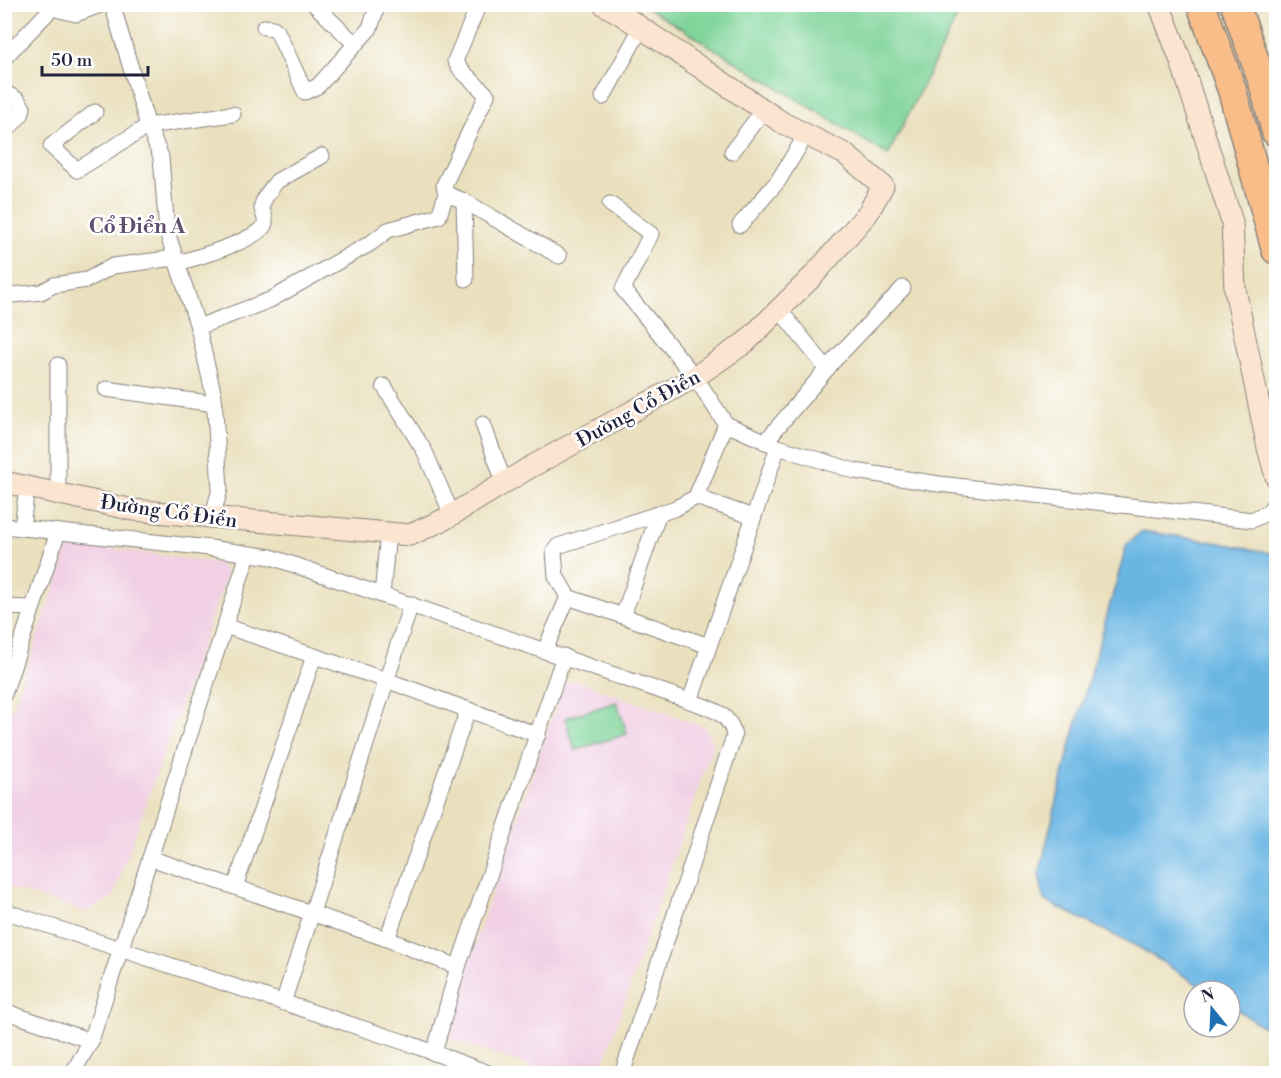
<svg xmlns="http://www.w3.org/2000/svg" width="1281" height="1078" viewBox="0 0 1281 1078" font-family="'Libre Bodoni',serif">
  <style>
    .built { fill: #f1d0e4 }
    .green { fill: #7dd397; stroke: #507a69; stroke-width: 1.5 }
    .water { fill: #69b6e3; stroke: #466c8f; stroke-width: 1.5 }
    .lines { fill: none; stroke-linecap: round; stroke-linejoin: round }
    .street-casing { stroke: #86817c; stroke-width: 17 }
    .secondary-casing { stroke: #86817c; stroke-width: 23 }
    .highway-casing { stroke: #86817c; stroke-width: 31 }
    .street { stroke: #fff; stroke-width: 15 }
    .secondary { stroke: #fce5d0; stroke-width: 21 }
    .highway { stroke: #f8bd89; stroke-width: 28 }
    .labels { text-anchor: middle; stroke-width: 5; stroke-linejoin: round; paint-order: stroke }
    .street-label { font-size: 20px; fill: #22223b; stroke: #fff }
    .neighbourhood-label { font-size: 21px; font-weight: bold; fill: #5e506e; stroke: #fff }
  </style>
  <rect width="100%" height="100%" fill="#fff"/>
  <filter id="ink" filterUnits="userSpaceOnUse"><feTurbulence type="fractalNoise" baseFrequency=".0167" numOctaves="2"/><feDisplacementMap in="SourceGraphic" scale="12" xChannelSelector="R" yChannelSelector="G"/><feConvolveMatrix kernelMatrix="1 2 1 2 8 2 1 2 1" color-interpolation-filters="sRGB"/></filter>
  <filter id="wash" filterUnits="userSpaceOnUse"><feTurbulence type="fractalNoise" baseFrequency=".008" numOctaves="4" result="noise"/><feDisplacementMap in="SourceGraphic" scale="24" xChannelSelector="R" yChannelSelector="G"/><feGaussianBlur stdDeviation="1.35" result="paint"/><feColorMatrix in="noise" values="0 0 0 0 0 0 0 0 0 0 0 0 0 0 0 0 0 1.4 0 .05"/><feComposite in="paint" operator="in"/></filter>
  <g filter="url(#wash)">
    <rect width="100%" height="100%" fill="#eae0bd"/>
    <g class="built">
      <polygon points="77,544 219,563 227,574 113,897 86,912 4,886 5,729 68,549"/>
      <polygon points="574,680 705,727 713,745 600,1073 552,1073 452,1040 446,1028 563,685"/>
    </g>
    <g class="green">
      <polygon points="643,5 963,5 888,155"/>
      <polygon points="617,702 627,734 575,750 565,718"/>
    </g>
    <polygon class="water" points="1142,531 1221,543 1276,554 1276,1035 1230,1005 1230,991 1208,991 1140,948 1044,900 1039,874 1070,747 1127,544"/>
  </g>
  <g filter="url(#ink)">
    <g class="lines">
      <g class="street-casing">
        <g id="street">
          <polyline points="112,4 148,126 161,157 167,232 198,327 214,396 220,489 212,518"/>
          <polyline points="314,4 355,44"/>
          <polyline points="264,27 273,28 277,31 305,92 318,86 370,28 378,4"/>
          <polyline points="4,58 52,8 76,14 103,4"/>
          <polyline points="4,92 18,100 23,108 21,115 4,133"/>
          <polyline points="603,97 641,28"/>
          <polyline points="95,112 51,146 77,170 148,126 233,114"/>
          <polyline points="732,152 763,110"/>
          <polyline points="446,194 464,201 559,256"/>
          <polyline points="464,201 466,279"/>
          <polyline points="610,204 651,234 623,289 695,377 726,424 778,447 855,471 939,484 1252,520 1268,512 1276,502"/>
          <polyline points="740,225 778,181 806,135"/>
          <path d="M177 263C192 259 263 239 265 223 266 218 263 214 262 209 261 200 271 189 277 181L322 156"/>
          <polyline points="4,296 41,292 54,285 87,280 113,266 175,258"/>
          <polyline points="779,309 827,369"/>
          <polyline points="198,327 270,300 371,243 388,230 439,216 446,194 444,185 487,95 461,70 455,61 479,4"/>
          <polyline points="384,386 425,452 452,515"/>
          <polyline points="106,389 215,404"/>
          <polyline points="483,424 504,482"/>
          <polyline points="765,442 837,357 903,288"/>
          <polyline points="58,493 58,365"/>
          <polyline points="696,497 753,517"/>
          <path d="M4 526 210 548 271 557 690 701C709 708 731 713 734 736L622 1074"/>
          <polyline points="22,528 27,486"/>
          <polyline points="382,595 388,533"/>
          <polyline points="4,607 32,608"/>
          <polyline points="623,616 659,513"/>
          <polyline points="225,626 386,680 538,735"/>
          <polyline points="709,646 568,597 556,576 554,551 558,546 676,508 696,497 726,424"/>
          <polyline points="545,650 568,597"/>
          <polyline points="4,694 58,532"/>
          <polyline points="690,701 778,447"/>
          <polyline points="150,858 387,939 458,967"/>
          <polyline points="235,887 314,656"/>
          <polyline points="4,911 413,1045 491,1074"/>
          <polyline points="387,939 468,710"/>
          <polyline points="283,1003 411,604"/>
          <polyline points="4,1011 91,1041"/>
          <polyline points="434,1053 458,967 564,656"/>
          <polyline points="72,1074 91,1041 248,554"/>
        </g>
      </g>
      <g class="secondary-casing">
        <g id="secondary">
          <polyline points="1159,4 1181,61 1232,222 1235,289 1268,448 1276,477"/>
          <polyline points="4,482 134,510 410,535 445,519 527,469 695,377 746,342 813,276 868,213 883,186 845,154 783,123 619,13 603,4"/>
        </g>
      </g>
      <g class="highway-casing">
        <g id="highway">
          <polyline points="1201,4 1232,90 1276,250"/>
          <polyline points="1235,4 1263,83 1276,132"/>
        </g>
      </g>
      <use href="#street" class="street"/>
      <use href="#secondary" class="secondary"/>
      <use href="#highway" class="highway"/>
    </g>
  </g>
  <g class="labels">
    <g class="street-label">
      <text transform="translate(638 408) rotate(-29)" y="7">Đường Cổ Điển</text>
      <text transform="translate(169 511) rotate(8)" y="7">Đường Cổ Điển</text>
    </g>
    <g class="neighbourhood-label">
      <text x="137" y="233">Cổ Điển A</text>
    </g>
  </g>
  <rect width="1281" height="1078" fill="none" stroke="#fff" stroke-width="24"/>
  <g transform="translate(1212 1009) rotate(342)"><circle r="28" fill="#ffffff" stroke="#a7a7b1" stroke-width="1.5"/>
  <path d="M0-4.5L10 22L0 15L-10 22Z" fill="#1f6fb2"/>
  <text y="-9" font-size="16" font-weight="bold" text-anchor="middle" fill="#22223b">N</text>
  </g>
  <path d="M42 66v9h106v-9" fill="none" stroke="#22223b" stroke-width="3"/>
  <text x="51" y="66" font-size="18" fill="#22223b" stroke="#ffffff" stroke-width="4.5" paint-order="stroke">50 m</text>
</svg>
